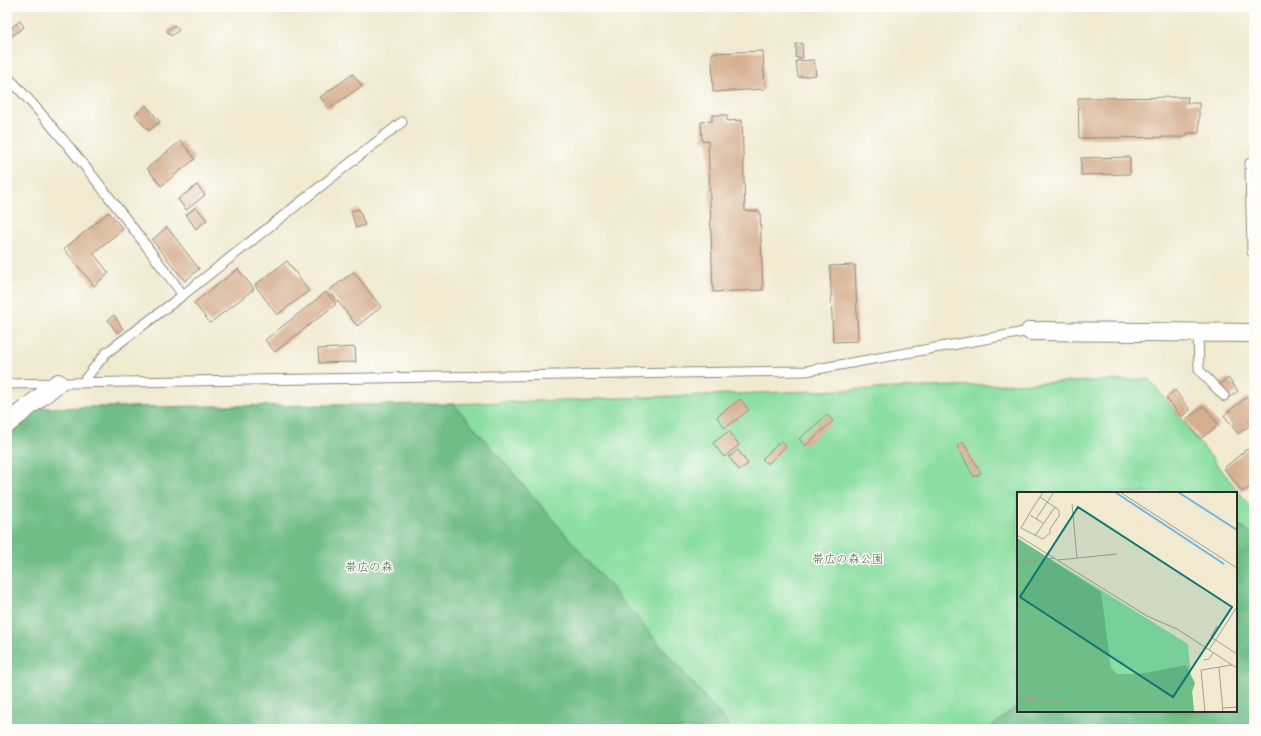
<svg xmlns="http://www.w3.org/2000/svg" width="1261" height="736" viewBox="0 0 1261 736" font-family="Itim,'Klee One',sans-serif">
  <style>
    .green { fill: #8adea1; stroke: #5a8466; fill-rule: evenodd }
    .forest { fill: #6fbd87; stroke: #4d7459 }
    .building { fill: #d6af8f }
    .lines { fill: none; stroke-linecap: round; stroke-linejoin: round }
    .service-casing { stroke: #8e8a7e; stroke-width: 11 }
    .minor-casing { stroke: #8e8a7e; stroke-width: 20 }
    .service { stroke: #fff; stroke-width: 9 }
    .minor { stroke: #fff; stroke-width: 18 }
    .labels { text-anchor: middle; stroke-width: 3; stroke-linejoin: round; paint-order: stroke }
    .park-label { font-size: 12px; fill: #48614e; stroke: #fdfcf7 }
    .inset-river { fill: none; stroke: #6fb6e6; stroke-width: 2 }
    .inset-road { fill: none; stroke: #a29e8f; stroke-width: 1 }
    .view { fill: #0f766e; fill-opacity: 0.15; stroke: #0f766e; stroke-width: 2 }
    .inset-edge { fill: none; stroke: #2b2b2b; stroke-width: 2 }
  </style>
  <rect width="100%" height="100%" fill="#fdfcf7"/>
  <filter id="ink" filterUnits="userSpaceOnUse"><feTurbulence type="fractalNoise" baseFrequency=".025" numOctaves="2"/><feDisplacementMap in="SourceGraphic" scale="8" xChannelSelector="R" yChannelSelector="G"/><feConvolveMatrix kernelMatrix="1 2 1 2 8 2 1 2 1" color-interpolation-filters="sRGB"/></filter>
  <filter id="wash" filterUnits="userSpaceOnUse"><feTurbulence type="fractalNoise" baseFrequency=".012" numOctaves="4" result="noise"/><feDisplacementMap in="SourceGraphic" scale="16" xChannelSelector="R" yChannelSelector="G"/><feGaussianBlur stdDeviation="0.9" result="paint"/><feColorMatrix in="noise" values="0 0 0 0 0 0 0 0 0 0 0 0 0 0 0 0 0 1.4 0 .05"/><feComposite in="paint" operator="in"/></filter>
  <g filter="url(#wash)">
    <rect width="100%" height="100%" fill="#f1ead1"/>
    <path class="green" d="M1149 379 1254 511V729H7V408L454 404ZM1018 493H1236V711H1018Z"/>
    <g class="forest">
      <polygon points="454,404 732,729 7,729 7,408"/>
      <polygon points="1236,523 1254,536 1254,729 989,729 1018,705 1018,711 1236,711"/>
    </g>
    <g id="blocks">
      <g class="building">
        <polygon points="20,21 24,27 7,40 7,31"/>
        <polygon points="174,25 179,30 171,36 167,31"/>
        <polygon points="802,43 803,58 796,58 796,44"/>
        <polygon points="763,51 765,89 713,92 712,53"/>
        <polygon points="814,60 816,75 798,77 796,61"/>
        <polygon points="353,74 362,86 329,109 320,97"/>
        <polygon points="1188,97 1187,103 1199,103 1199,133 1187,133 1187,137 1079,138 1078,98"/>
        <polygon points="146,105 160,122 149,131 135,115"/>
        <polygon points="712,115 727,115 727,121 742,120 745,211 760,211 763,290 713,292 708,141 702,141 701,122 712,121"/>
        <polygon points="181,141 195,159 161,186 147,168"/>
        <polygon points="1130,157 1130,174 1081,175 1081,158"/>
        <polygon points="197,185 205,195 186,210 178,199"/>
        <polygon points="196,207 207,220 196,229 186,215"/>
        <polygon points="359,209 365,225 356,228 351,211"/>
        <polygon points="109,212 123,229 93,253 109,273 94,286 64,249"/>
        <polygon points="167,227 199,269 185,281 152,240"/>
        <polygon points="287,261 309,291 277,315 255,285"/>
        <polygon points="855,265 858,341 833,342 830,266"/>
        <polygon points="238,269 254,289 210,323 194,303"/>
        <polygon points="354,272 381,307 357,326 329,290"/>
        <polygon points="326,292 336,304 275,352 265,340"/>
        <polygon points="114,315 123,329 117,333 108,320"/>
        <polygon points="355,347 356,362 319,363 318,349"/>
        <polygon points="1228,378 1238,391 1223,402 1213,390"/>
        <polygon points="1175,390 1190,410 1181,417 1166,398"/>
        <polygon points="1247,397 1254,406 1254,416 1248,421 1251,425 1238,434 1224,415"/>
        <polygon points="740,399 749,410 725,428 717,417"/>
        <polygon points="1204,406 1219,425 1200,439 1185,420"/>
        <polygon points="827,415 833,421 805,446 799,439"/>
        <polygon points="729,431 739,445 724,457 713,443"/>
        <polygon points="781,441 786,446 768,464 762,459"/>
        <polygon points="963,442 981,473 974,477 957,446"/>
        <polygon points="1247,449 1254,458 1254,484 1242,492 1224,468"/>
        <polygon points="738,450 748,464 739,470 729,457"/>
      </g>
    </g>
  </g>
  <g filter="url(#ink)">
    <use href="#blocks" fill-opacity="0" stroke="#8e8a7e" stroke-width="1"/>
    <g class="lines">
      <g class="service-casing">
        <g id="service">
          <path d="M7 76C71 144 127 220 183 295"/>
          <polyline points="1250,163 1252,252 1254,252"/>
          <polyline points="1198,332 1199,370 1224,396"/>
          <polyline points="82,383 106,353 183,295 402,122"/>
          <polyline points="7,384 806,371 1030,331"/>
        </g>
      </g>
      <g class="minor-casing">
        <g id="minor">
          <polyline points="1030,331 1254,333"/>
          <polyline points="7,424 58,383"/>
        </g>
      </g>
      <use href="#service" class="service"/>
      <use href="#minor" class="minor"/>
    </g>
  </g>
  <g class="labels">
    <g class="park-label">
      <text x="848" y="563">帯広の森公園</text>
      <text x="369" y="571">帯広の森</text>
    </g>
  </g>
  <g transform="translate(1017 492)">
    <rect width="220" height="220" fill="#f1ead1"/>
    <path d="M0 46 171 152 177 220H0Z" fill="#8adea1"/>
    <path d="M0 46 84 100 94 176 100 182H123L169 173 178 191 175 200 177 220H0Z" fill="#6fbd87"/>
    <path class="inset-river" d="M98 0 207 72M161 0 220 38"/>
    <path class="inset-road" d="M103 0 220 76M23 5 42 18V24L33 37V41L26 47 4 36 15 17 23 5 26 0M55 12 60 66M13 23 26 31M19 27 37 0M0 43 130 124 160 137 220 176M18 44 38 15M41 68 100 62M0 70 38 66M200 134 194 145 220 162M192 158 220 115M187 168 192 167 196 161M202 176 206 220M220 177V197M13 206 15 220M0 207 13 206 46 211M206 216 220 215M188 220 184 178 215 173"/>
    <path class="view" d="M61 15 215 115 156 205 3 105Z"/>
    <rect width="220" height="220" class="inset-edge"/>
  </g>
  <rect width="1261" height="736" fill="none" stroke="#fdfcf7" stroke-width="24"/>
</svg>
